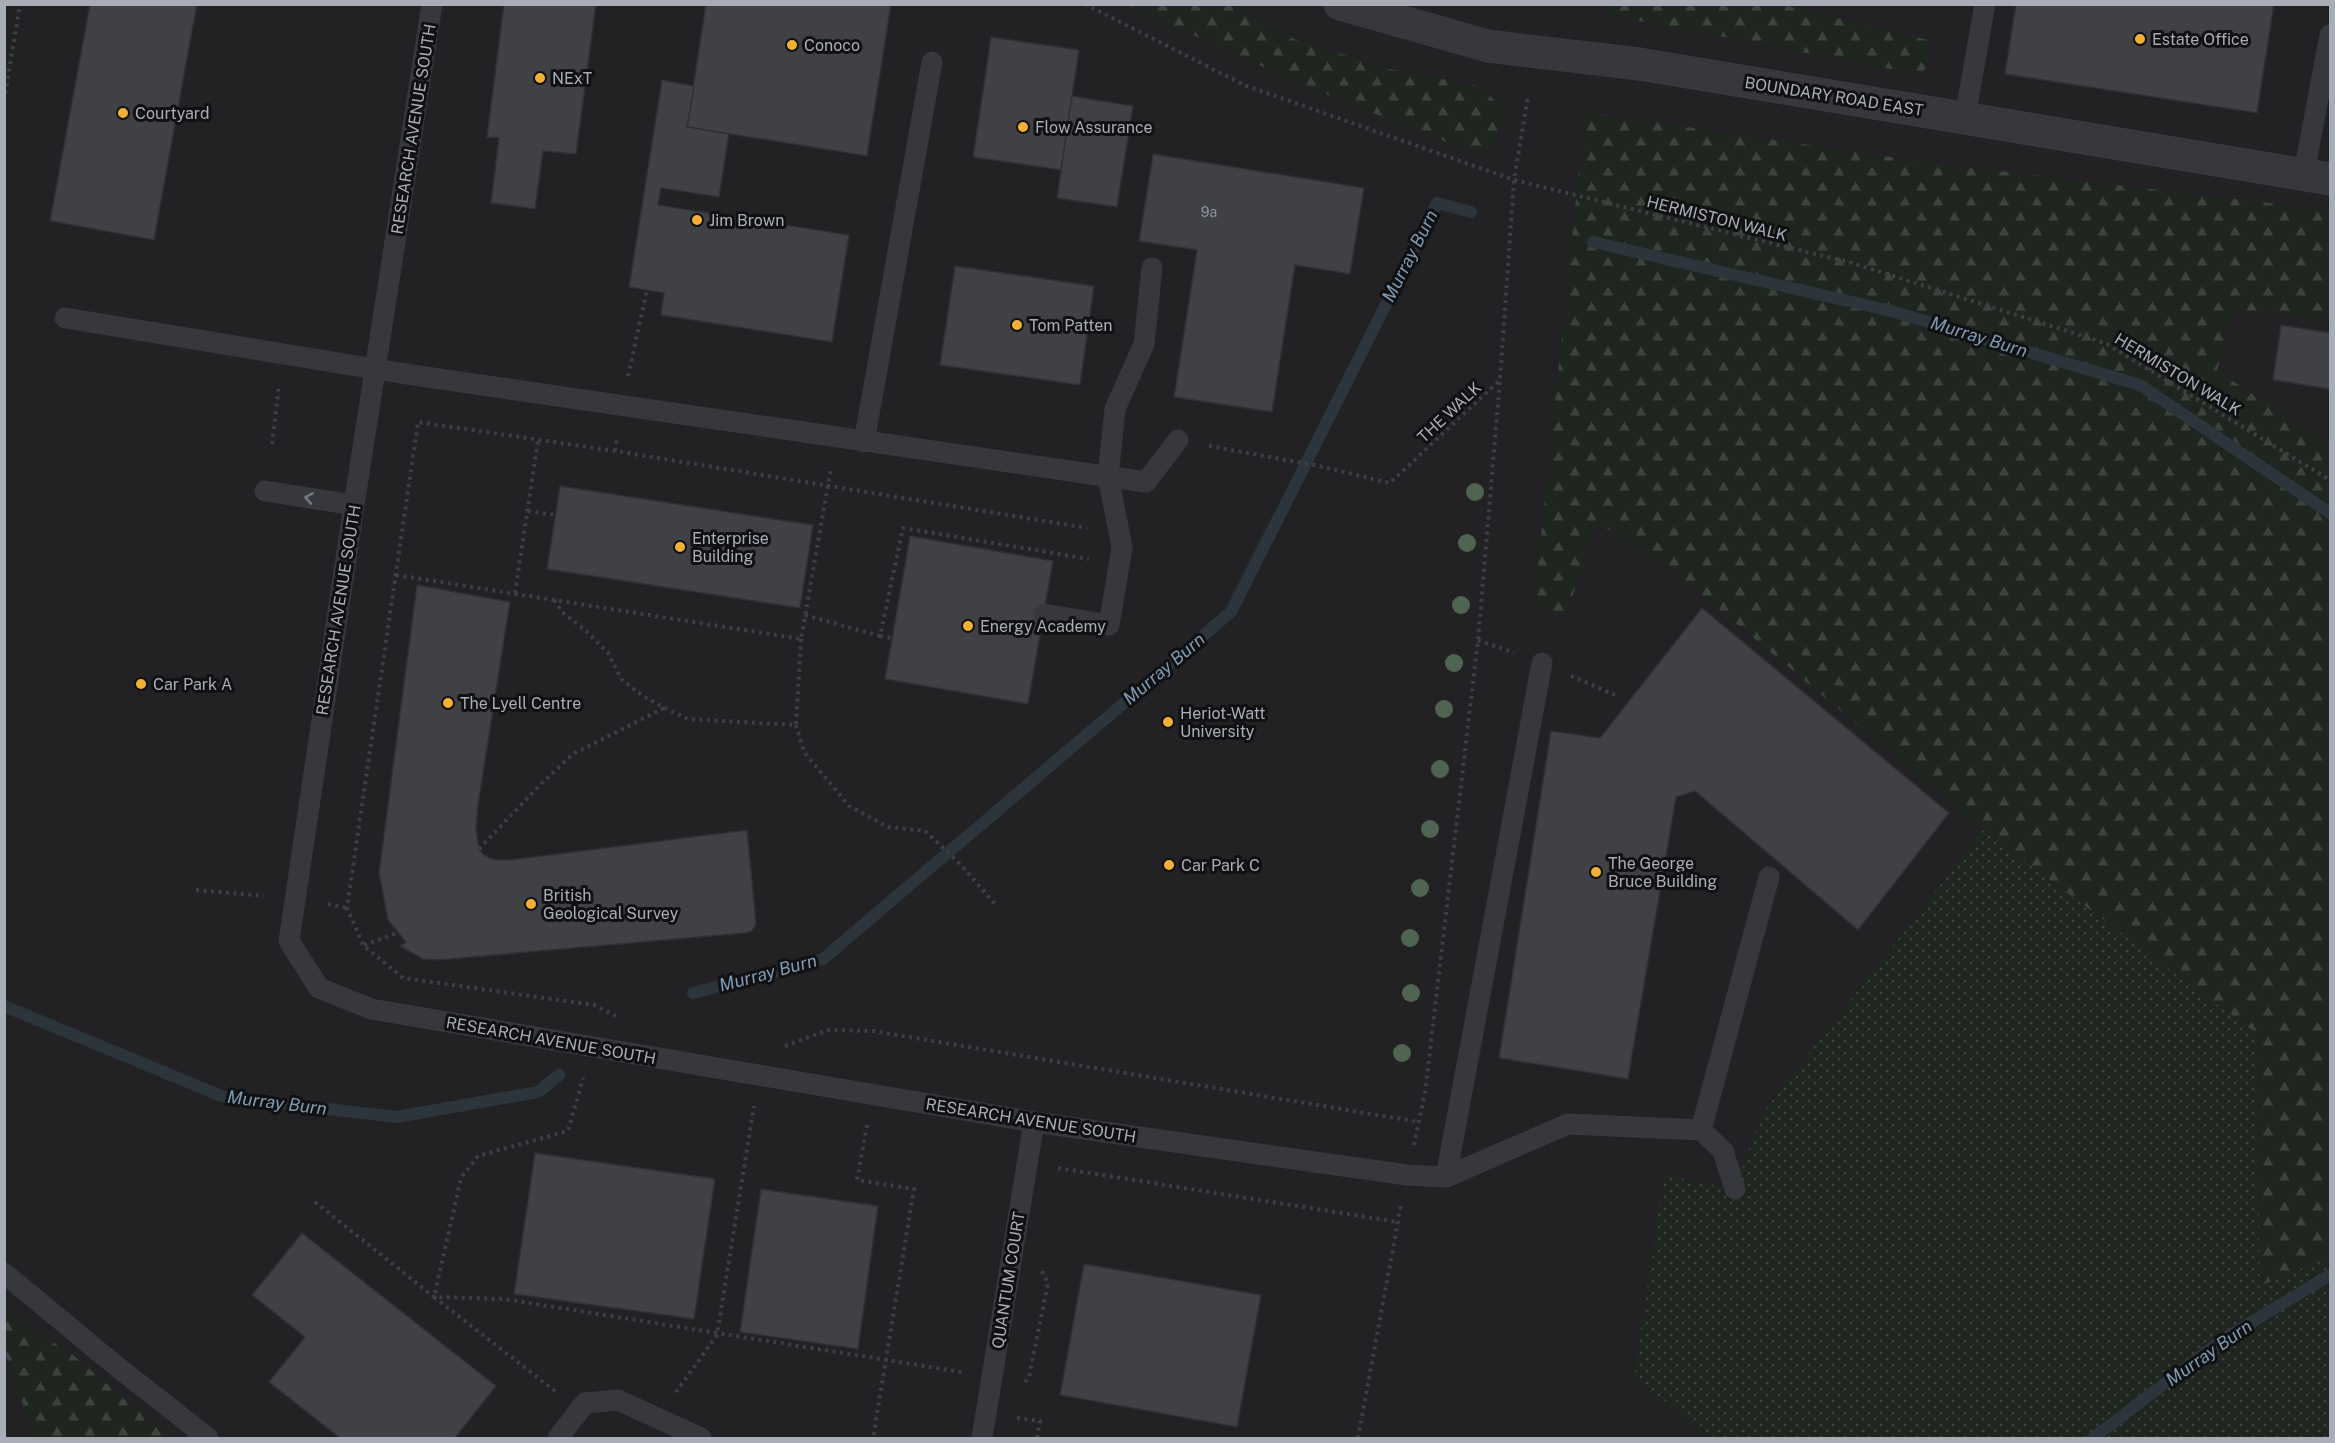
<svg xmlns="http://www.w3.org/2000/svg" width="2335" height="1443" viewBox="0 0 2335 1443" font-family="'Public Sans',sans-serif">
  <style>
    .built { fill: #222225 }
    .grass { fill: url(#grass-dots) }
    .forest { fill: url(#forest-firs) }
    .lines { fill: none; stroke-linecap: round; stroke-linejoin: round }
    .stream { stroke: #2c353c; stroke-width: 12 }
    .building { fill: #404145; stroke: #303034; stroke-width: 1.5 }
    .path { stroke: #3d3f44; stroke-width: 4; stroke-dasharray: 3 4.5; stroke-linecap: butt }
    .service { stroke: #37383d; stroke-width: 21 }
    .minor { stroke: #37383d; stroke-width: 33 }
    .minor-bridge { stroke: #37383d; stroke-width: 33 }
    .tree { fill: #506452 }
    .oneway { stroke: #757881 }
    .poi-dot { fill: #f2b134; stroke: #111113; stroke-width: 2 }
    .labels { text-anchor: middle; stroke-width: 6; stroke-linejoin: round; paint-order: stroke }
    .number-label { font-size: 14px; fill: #8e929b }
    .poi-label { font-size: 16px; fill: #a8adb8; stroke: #111113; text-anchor: start }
    .street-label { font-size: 16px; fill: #a8adb8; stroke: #111113 }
    .water-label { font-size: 18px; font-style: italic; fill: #7f9bb3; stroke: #111113 }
  </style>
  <defs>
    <pattern id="grass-dots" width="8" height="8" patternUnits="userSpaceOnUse" patternTransform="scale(1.5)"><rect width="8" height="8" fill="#1e261f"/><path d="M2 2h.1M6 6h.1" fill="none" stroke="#3c433d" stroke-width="1.8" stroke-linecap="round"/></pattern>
    <pattern id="forest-firs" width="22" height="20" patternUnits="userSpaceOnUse" patternTransform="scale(1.5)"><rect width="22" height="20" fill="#1e261f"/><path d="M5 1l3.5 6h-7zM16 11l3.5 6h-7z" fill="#3c433d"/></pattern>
  </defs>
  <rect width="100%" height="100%" fill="#161618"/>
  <rect class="built" x="5" y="5" width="2325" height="1433"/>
  <polygon class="grass" points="1983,830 2256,1034 2260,1286 2330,1256 2330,1438 1714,1438 1634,1378 1664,1175 1735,1189 1761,1115"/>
  <g class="forest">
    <polygon points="1127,5 1228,5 1294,39 1389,69 1479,86 1504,109 1495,143 1480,155 1310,88"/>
    <polygon points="1610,5 1784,5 1932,41 1923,75 1608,15"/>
    <polygon points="1585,112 1939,164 2330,210 2330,320 2233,309 2217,371 2330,444 2330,1256 2260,1286 2256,1033 1983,830 1669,567 1595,521 1567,615 1534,606"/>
    <polygon points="4,1311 73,1355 170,1438 33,1438 14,1375 5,1354"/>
  </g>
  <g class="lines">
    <g class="stream">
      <polyline points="1593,242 1891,311 2140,385 2330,513"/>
      <polyline points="693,993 823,959 1231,612 1437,203 1471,212"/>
      <polyline points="4,1006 224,1097 397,1117 538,1092 559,1075"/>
      <polyline points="2093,1438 2222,1340 2330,1275"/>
    </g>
  </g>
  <g class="building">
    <polygon points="90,4 197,4 154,240 50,221"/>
    <polygon points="504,4 596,4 576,154 543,151 535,209 491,203 499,138 487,137"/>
    <polygon points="706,4 891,4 867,156 687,127"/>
    <polygon points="2016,4 2274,4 2257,113 2005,74"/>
    <polygon points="991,37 1079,50 1061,170 973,157"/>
    <polygon points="662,80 694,86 687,127 729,134 719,197 661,188 658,205 849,235 832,342 661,315 664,293 629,287"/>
    <polygon points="1072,96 1133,106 1117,207 1057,198"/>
    <polygon points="1153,154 1364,188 1350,274 1295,265 1272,412 1174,397 1197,250 1139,241"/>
    <polygon points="955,266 1094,286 1080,385 940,365"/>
    <polygon points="2281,325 2330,333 2330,389 2273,380"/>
    <polygon points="560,486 813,525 800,608 547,569"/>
    <polygon points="910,536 1053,561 1028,704 885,679"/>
    <polygon points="417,585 510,602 478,805 476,829 479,849 485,856 495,860 510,860 747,830 756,924 752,931 745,933 438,960 423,959 400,946 406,942 388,920 379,873"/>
    <polygon points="1702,608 1949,813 1858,930 1695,791 1676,797 1628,1079 1499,1058 1551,731 1600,738"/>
    <polygon points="535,1153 715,1179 694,1319 514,1294"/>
    <polygon points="761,1189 878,1206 858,1349 740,1332"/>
    <polygon points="302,1233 496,1386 455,1438 340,1438 269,1382 305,1337 252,1295"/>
    <polygon points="1084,1264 1261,1295 1237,1427 1060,1395"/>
  </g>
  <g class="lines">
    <g class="path">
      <polyline points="1085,4 1244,85 1514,180 1852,263 2105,343 2330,480"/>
      <polyline points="4,101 20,4"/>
      <polyline points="628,376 647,290"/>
      <polyline points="272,444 279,385"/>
      <polyline points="1209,446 1319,466 1390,483 1500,380 1514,180 1528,97"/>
      <polyline points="615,451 617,436"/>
      <polyline points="528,511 556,515"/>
      <polyline points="396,575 801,639 831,468"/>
      <polyline points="515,593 538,440"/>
      <polyline points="554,600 562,612 585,630 608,653 622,680 643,696 665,708 688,719 796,725 801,639"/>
      <polyline points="805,615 880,636 903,528 1089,559"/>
      <polyline points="880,636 892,638"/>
      <polyline points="1478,640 1514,653"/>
      <polyline points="1571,676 1615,695"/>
      <polyline points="796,725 804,752 849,806 888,827 925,831 959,863 996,905"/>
      <polyline points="479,849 541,784 573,754 664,708"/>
      <polyline points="196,890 264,896"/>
      <polyline points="328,904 347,908"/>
      <polyline points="364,945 397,933"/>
      <polyline points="616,1016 594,1005 403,978 363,945 347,908 418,422 615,451 1087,528"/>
      <polyline points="785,1046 828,1030 873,1031 1419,1122"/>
      <polyline points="867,1125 857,1180 914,1189 873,1438"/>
      <polyline points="1414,1145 1425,1093 1478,640 1500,380"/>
      <polyline points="1058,1168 1398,1222"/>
      <polyline points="315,1202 434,1297 504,1299 962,1372"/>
      <polyline points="1025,1382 1029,1377 1048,1283 1042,1271"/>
      <polyline points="555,1391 434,1297 461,1178 478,1156 568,1131 583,1078"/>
      <polyline points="676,1392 717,1335 754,1106"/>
      <polyline points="1017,1418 1040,1421 1037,1438"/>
      <polyline points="1358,1438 1401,1205"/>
    </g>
    <g class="service">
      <polyline points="432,4 354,505 289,941 319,988 371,1009 1034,1122 1407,1175 1446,1177 1568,1124 1701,1130 1723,1151 1735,1189"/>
      <polyline points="1965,117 1985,4"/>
      <polyline points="2304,173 2330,35"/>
      <polyline points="65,318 406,374 1146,482 1178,440"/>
      <polyline points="864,442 932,62"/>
      <polyline points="265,491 354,505"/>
      <polyline points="1044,614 1109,625 1122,547 1108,476 1115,409 1144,344 1152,268"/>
      <polyline points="1701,1130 1769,877"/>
      <polyline points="1446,1177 1542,663"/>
      <polyline points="4,1273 115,1365 208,1438"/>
      <polyline points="558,1438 585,1403 618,1400 701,1438"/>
      <polyline points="982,1438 1034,1122"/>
    </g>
    <g class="minor">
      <polyline points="1340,4 1488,46"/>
      <polyline points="1639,64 2330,179"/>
    </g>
    <polyline class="minor-bridge" points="1488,46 1639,64"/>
  </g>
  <g class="tree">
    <circle cx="1475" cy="492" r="9"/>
    <circle cx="1467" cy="543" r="9"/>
    <circle cx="1461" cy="605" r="9"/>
    <circle cx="1454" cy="663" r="9"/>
    <circle cx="1444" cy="709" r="9"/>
    <circle cx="1440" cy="769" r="9"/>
    <circle cx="1430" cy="829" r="9"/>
    <circle cx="1420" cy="888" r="9"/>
    <circle cx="1410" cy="938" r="9"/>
    <circle cx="1411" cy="993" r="9"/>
    <circle cx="1402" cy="1053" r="9"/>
  </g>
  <defs><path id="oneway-chevron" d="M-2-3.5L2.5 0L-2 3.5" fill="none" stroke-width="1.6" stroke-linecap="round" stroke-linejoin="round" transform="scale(1.5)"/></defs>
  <use class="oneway" href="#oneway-chevron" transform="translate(309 498) rotate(-171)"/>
  <g class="poi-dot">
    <circle cx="2140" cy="39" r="6"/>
    <circle cx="792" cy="45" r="6"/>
    <circle cx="540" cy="78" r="6"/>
    <circle cx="123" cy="113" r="6"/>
    <circle cx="1023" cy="127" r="6"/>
    <circle cx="697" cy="220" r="6"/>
    <circle cx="1017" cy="325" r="6"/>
    <circle cx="680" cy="547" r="6"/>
    <circle cx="968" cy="626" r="6"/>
    <circle cx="141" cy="684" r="6"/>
    <circle cx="448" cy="703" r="6"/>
    <circle cx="1168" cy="722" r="6"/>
    <circle cx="1169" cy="865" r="6"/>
    <circle cx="1596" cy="872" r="6"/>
    <circle cx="531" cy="904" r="6"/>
  </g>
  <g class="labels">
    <g class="number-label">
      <text x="1209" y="217">9a</text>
    </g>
    <g class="poi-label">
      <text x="2152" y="45">Estate Office</text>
      <text x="804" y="51">Conoco</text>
      <text x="552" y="84">NExT</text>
      <text x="135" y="119">Courtyard</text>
      <text x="1035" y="133">Flow Assurance</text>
      <text x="709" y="226">Jim Brown</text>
      <text x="1029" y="331">Tom Patten</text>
      <text x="692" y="544">Enterprise<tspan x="692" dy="18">Building</tspan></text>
      <text x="980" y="632">Energy Academy</text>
      <text x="153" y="690">Car Park A</text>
      <text x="460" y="709">The Lyell Centre</text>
      <text x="1180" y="719">Heriot-Watt<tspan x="1180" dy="18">University</tspan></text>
      <text x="1608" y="869">The George<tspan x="1608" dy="18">Bruce Building</tspan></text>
      <text x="1181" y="871">Car Park C</text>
      <text x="543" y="901">British<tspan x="543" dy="18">Geological Survey</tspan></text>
    </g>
    <g class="street-label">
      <text transform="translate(1834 96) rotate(9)" y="6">BOUNDARY ROAD EAST</text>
      <text transform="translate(413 129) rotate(-81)" y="6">RESEARCH AVENUE SOUTH</text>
      <text transform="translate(1717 218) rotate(14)" y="6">HERMISTON WALK</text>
      <text transform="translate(2178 374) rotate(31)" y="6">HERMISTON WALK</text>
      <text transform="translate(1449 412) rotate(-43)" y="6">THE WALK</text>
      <text transform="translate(338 610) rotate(-81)" y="6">RESEARCH AVENUE SOUTH</text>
      <text transform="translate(551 1040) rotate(10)" y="6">RESEARCH AVENUE SOUTH</text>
      <text transform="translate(1031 1120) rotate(9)" y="6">RESEARCH AVENUE SOUTH</text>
      <text transform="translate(1008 1280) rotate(-81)" y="6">QUANTUM COURT</text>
    </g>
    <g class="water-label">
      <text transform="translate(1410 256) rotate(-63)" y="6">Murray Burn</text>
      <text transform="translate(1979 337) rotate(17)" y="6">Murray Burn</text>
      <text transform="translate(1164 669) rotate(-40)" y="6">Murray Burn</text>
      <text transform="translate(768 973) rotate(-15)" y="6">Murray Burn</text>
      <text transform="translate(277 1103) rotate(7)" y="6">Murray Burn</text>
      <text transform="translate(2209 1353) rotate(-35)" y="6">Murray Burn</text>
    </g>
  </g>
  <rect width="2335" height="1443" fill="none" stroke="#a8adb8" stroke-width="12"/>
</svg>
